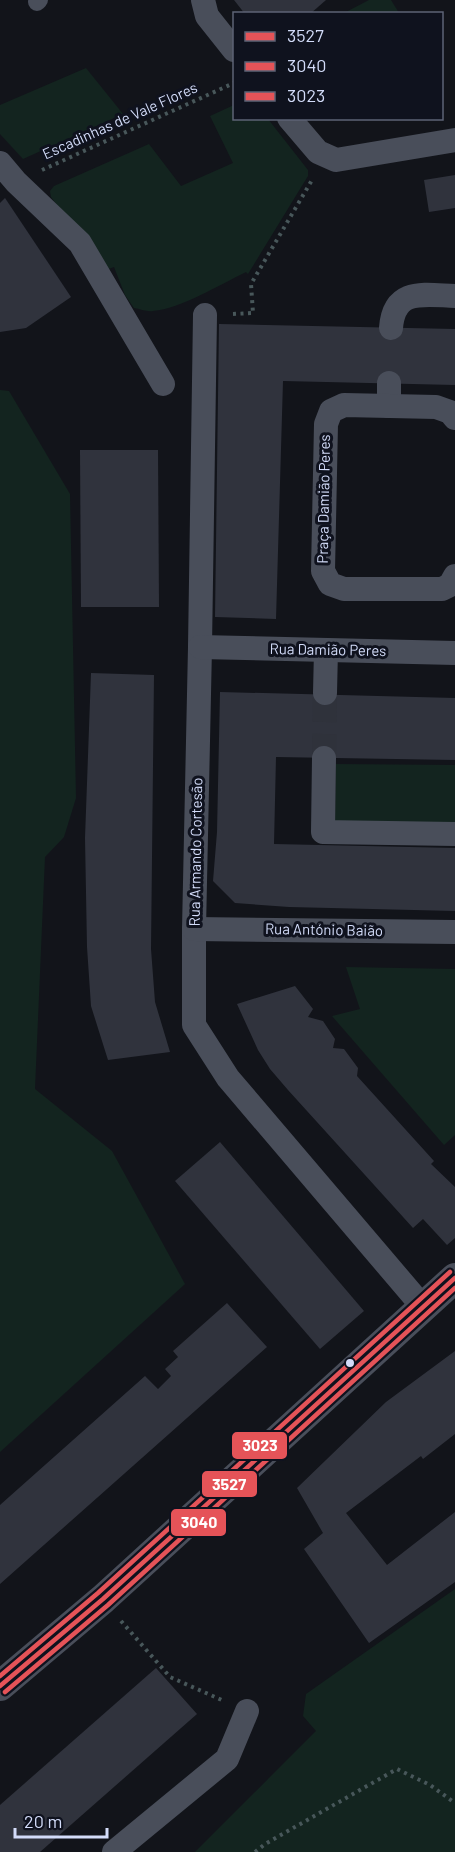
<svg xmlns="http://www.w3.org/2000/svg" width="455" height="1852" viewBox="0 0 455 1852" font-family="Barlow,sans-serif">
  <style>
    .green { fill: #13241f }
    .building { fill: #30333d }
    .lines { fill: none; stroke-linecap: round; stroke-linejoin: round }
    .minor-tunnel { stroke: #2f323b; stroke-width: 24; stroke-dasharray: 24 12; stroke-linecap: butt }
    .path { stroke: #48575a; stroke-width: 4; stroke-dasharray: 3 4.5; stroke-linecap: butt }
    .pedestrian { stroke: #494e5a; stroke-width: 18 }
    .minor { stroke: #494e5a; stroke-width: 24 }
    .tertiary { stroke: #494e5a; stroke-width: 30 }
    .bus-1-casing { stroke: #0f121e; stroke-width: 9 }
    .bus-2-casing { stroke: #0f121e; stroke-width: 9 }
    .bus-3-casing { stroke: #0f121e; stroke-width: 9 }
    .bus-1 { stroke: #e55358; stroke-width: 4.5 }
    .bus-2 { stroke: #e55358; stroke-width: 4.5 }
    .bus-3 { stroke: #e55358; stroke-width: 4.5 }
    .bus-dot { fill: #d3dcf9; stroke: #0f121e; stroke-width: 2 }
    .labels { text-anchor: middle; stroke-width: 6; stroke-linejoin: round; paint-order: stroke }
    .street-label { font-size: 15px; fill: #d3dcf9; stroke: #0f121e }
    .line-badge { stroke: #0f121e; stroke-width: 2 }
    .badge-label { font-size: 16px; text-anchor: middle; font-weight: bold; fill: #fff }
  </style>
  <rect width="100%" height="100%" fill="#12141a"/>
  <g class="green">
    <polygon points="369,0 391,0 399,13 344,13"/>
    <polygon points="86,68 123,114 23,159 0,134 0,105"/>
    <path d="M234 105V118L268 119 308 170V176L248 274 246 272C221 284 180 309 153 311 147 312 140 309 134 308L125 295 114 267 106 270 51 197 50 191 54 186 149 144 181 186 233 163 210 116Z"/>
    <polygon points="0,390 9,391 70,494 76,798 64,837 45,857 35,1089 112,1151 185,1284 0,1452"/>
    <polygon points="336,764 455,765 455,823 335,822"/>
    <polygon points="346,967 455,969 455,1135 444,1145 332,1016 360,1009"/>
    <polygon points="455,1589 455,1852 195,1852 316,1731 303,1716 306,1694"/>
  </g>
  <g class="building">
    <polygon points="234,0 326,0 310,14 245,14"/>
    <polygon points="455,175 455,208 429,212 424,180"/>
    <polygon points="5,198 71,297 26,328 0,332 0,203"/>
    <polygon points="219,324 455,329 455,385 283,381 276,619 215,617"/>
    <polygon points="80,450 158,450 159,607 81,607"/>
    <polygon points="91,673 154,675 151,949 155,1002 170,1052 108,1060 91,1006 87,947 85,838"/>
    <polygon points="220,692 455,698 455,760 276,757 274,844 455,848 455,911 289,907 235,903 213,881 217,832"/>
    <polygon points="295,986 313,1009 308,1017 323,1021 335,1039 333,1048 344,1049 358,1068 357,1076 434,1161 431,1164 455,1187 455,1238 447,1245 423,1219 413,1228 288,1090 270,1069 258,1050 237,1004"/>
    <polygon points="220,1142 364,1311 320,1349 175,1181"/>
    <polygon points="227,1303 267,1347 0,1584 0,1505 145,1376 158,1389 171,1376 165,1369 178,1357 173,1351"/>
    <polygon points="455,1351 455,1434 423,1459 421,1456 346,1513 387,1565 455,1512 455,1582 369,1643 304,1549 323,1533 297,1488 386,1402"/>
    <polygon points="156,1668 197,1714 40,1852 0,1852 0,1805"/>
  </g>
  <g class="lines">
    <polyline class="minor-tunnel" points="324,758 325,693"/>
    <g class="path">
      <polyline points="42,170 234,83"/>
      <polyline points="233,314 253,313 251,284 312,180"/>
      <polyline points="121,1621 170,1677 224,1701"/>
      <polyline points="255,1852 265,1844 397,1769 430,1785 455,1803"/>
    </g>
    <polyline class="pedestrian" points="37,2 39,0"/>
    <g class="minor">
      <polyline points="203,0 207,16 234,50"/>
      <polyline points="289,118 318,152 336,160 455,140"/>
      <polyline points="0,163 16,182 80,243 163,384"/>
      <polyline points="205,315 200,647 194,929 194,1025 228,1078 423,1307"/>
      <path d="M391 328C394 287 425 295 455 296"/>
      <polyline points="389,406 389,383"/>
      <polyline points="455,418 450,412 436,407 344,405 331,411 326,424 323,571 330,584 344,589 442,589 450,585 455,576"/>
      <polyline points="200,647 455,653"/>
      <polyline points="325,693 326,650"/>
      <polyline points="324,758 323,832 455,834"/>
      <polyline points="194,929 455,932"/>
      <polyline points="114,1852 227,1759 247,1711"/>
    </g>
    <polyline class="tertiary" points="0,1686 103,1599 455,1278"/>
    <g class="bus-1-casing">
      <polyline id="bus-1" points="0,1686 103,1599 455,1278"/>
    </g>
    <g class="bus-2-casing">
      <polyline id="bus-2" points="5,1692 108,1605 455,1288"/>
    </g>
    <g class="bus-3-casing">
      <polyline id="bus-3" points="0,1676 98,1593 450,1272"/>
    </g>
    <use href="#bus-1" class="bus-1"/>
    <use href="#bus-2" class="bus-2"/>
    <use href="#bus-3" class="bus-3"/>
  </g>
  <circle class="bus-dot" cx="350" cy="1363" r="5"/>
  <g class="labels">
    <g class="street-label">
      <text transform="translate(120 121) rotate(-24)" y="5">Escadinhas de Vale Flores</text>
      <text transform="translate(324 499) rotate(-89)" y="5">Praça Damião Peres</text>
      <text transform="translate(328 650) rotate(1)" y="5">Rua Damião Peres</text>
      <text transform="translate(196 852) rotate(-89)" y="5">Rua Armando Cortesão</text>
      <text transform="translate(324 930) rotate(1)" y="5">Rua António Baião</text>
    </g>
  </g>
  <g class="line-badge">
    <rect x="231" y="1431" width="57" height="29" rx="6" fill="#e55358"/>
    <rect x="201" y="1470" width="57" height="28" rx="6" fill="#e55358"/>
    <rect x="170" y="1508" width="57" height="29" rx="6" fill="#e55358"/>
  </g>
  <g class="badge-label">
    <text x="260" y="1451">3023</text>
    <text x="229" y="1490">3527</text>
    <text x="199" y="1528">3040</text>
  </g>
  <rect x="233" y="12" width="210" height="108" fill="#0f121e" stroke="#5d6376" stroke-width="1.5"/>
  <rect x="245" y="32" width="30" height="9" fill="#e55358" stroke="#5d6376" stroke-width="1.5"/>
  <text x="287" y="42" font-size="18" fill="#d3dcf9">3527</text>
  <rect x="245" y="62" width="30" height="9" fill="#e55358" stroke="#5d6376" stroke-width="1.5"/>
  <text x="287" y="72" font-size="18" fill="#d3dcf9">3040</text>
  <rect x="245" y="92" width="30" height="9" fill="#e55358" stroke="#5d6376" stroke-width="1.5"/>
  <text x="287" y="102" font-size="18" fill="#d3dcf9">3023</text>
  <path d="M15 1828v9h92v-9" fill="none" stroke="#d3dcf9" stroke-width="3"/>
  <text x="24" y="1828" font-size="18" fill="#d3dcf9" stroke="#0f121e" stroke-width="4.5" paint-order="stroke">20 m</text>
</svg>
